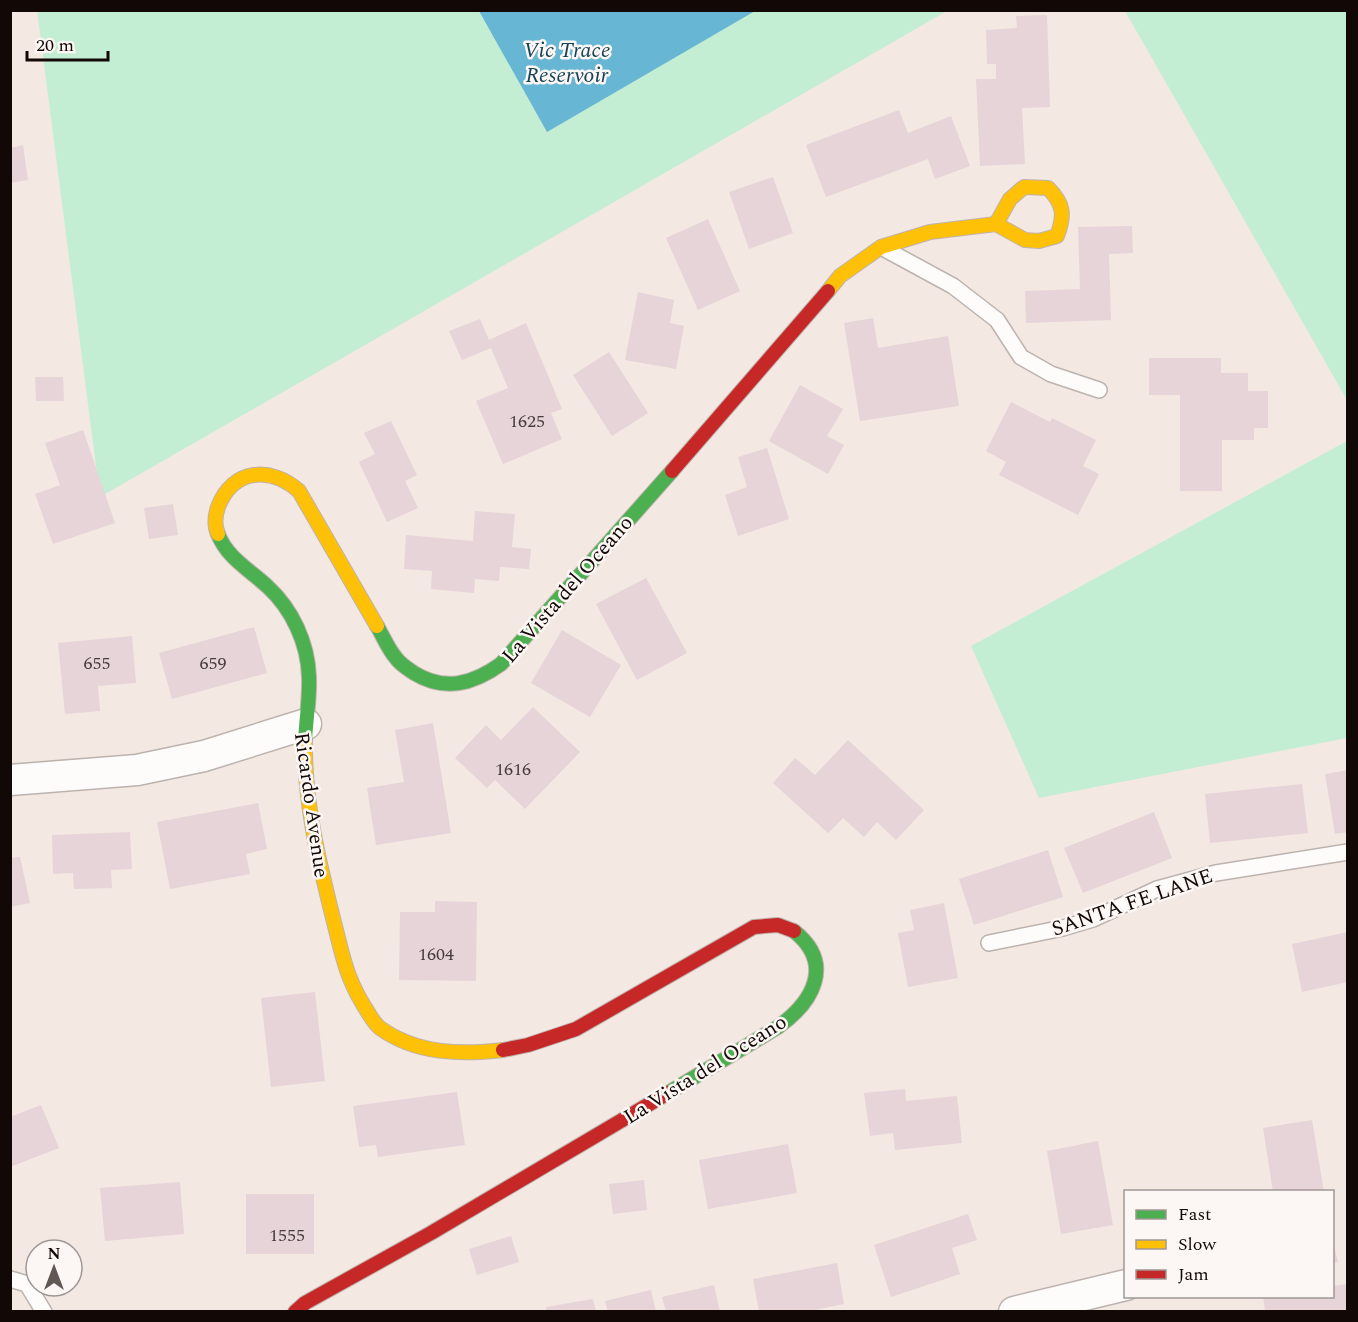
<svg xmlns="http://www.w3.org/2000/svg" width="1358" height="1322" viewBox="0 0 1358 1322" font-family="Spectral,serif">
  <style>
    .green { fill: #c4eed4 }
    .water { fill: #67b6d4 }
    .building { fill: #e6d4d9 }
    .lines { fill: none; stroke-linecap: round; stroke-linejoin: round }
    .lane-casing { stroke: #bdb3ae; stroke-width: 18 }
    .street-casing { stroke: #bdb3ae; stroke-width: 33 }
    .fast-casing { stroke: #bdb3ae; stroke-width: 16 }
    .slow-casing { stroke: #bdb3ae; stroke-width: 16 }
    .jam-casing { stroke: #bdb3ae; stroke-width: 16 }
    .lane { stroke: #fdfcfb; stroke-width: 15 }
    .street { stroke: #fdfcfb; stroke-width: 30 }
    .fast { stroke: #4caf50; stroke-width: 14 }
    .slow { stroke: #ffc107; stroke-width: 14 }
    .jam { stroke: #c62828; stroke-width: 14 }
    .labels { text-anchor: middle; stroke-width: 5; stroke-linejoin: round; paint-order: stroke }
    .number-label { font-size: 18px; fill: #483d3c }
    .street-label { font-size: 21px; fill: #120906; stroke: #fcf7f4 }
    .water-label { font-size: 22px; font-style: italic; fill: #154458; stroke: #fcf7f4 }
  </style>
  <rect width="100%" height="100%" fill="#f4e8e2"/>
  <g class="green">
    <polygon points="37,10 947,11 100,497"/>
    <polygon points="1125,11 1347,11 1347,400"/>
    <polygon points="1347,441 1347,738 1039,798 971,646"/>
  </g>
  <polygon class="water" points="479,11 755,11 547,132"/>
  <g class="building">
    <polygon points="1047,15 1050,107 1022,108 1025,164 980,166 976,79 996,79 996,64 987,64 986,30 1017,28 1016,16"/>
    <polygon points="899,110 908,133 951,116 970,166 935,179 928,159 826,197 806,145"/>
    <polygon points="23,145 28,180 10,183 10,148"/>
    <polygon points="773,177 793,233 749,249 729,192"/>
    <polygon points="708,219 740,291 698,310 666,238"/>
    <polygon points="1132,226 1133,253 1109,254 1111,320 1026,323 1025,291 1080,289 1078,227"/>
    <polygon points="638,292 674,300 670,323 684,326 676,369 625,360"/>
    <polygon points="873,318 878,348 948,336 959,406 860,421 844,323"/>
    <polygon points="480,319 489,340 526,323 562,409 551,413 562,439 503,464 476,401 508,388 491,348 462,360 449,331"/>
    <polygon points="609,352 648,413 612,436 573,375"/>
    <polygon points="1149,358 1221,358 1221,373 1248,373 1248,391 1268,391 1268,428 1254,428 1254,440 1222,440 1222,491 1180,491 1180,395 1149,395"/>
    <polygon points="35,377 63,377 64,401 36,401"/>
    <polygon points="800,385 843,409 827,436 844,445 828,474 769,441"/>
    <polygon points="1011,402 1050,422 1052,418 1096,440 1083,466 1099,474 1078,515 999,475 1006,462 986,451"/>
    <polygon points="391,421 417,475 405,481 418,508 387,522 359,462 375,454 364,433"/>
    <polygon points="83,430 115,523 53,544 35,494 60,485 45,443"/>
    <polygon points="767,448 789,519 738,536 725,495 747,487 738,457"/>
    <polygon points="173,504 178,535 149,539 144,508"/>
    <polygon points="475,511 515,514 512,547 531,549 529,569 500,567 499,581 475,579 474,593 431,589 432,571 404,569 406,535 473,541"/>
    <polygon points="646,578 687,653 637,680 596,604"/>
    <polygon points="254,627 267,673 172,699 159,653"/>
    <polygon points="562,630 621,665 590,717 531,683"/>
    <polygon points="132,636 136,683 98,686 100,711 65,714 58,643"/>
    <polygon points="533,707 580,752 525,809 495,780 487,788 455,758 486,725 501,740"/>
    <polygon points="433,723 451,833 376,845 367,788 404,782 395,730"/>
    <polygon points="848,740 924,810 896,840 877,822 864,837 843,818 828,833 773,783 795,758 815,775"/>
    <polygon points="1348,770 1348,832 1335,834 1325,774"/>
    <polygon points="1302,784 1308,833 1210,843 1205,794"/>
    <polygon points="258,803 267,849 246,854 250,874 170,889 157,822"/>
    <polygon points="1154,812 1172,858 1083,893 1064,848"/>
    <polygon points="130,832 132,869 111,870 112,888 74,889 73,873 53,874 52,835"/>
    <polygon points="1048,850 1063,897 974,925 959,879"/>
    <polygon points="20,857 30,903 10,907 10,858"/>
    <polygon points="435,901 477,902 476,981 399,980 400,912 435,912"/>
    <polygon points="944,903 958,978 908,987 898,933 914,930 910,910"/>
    <polygon points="1348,932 1348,982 1302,992 1292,944"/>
    <polygon points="315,992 325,1081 271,1087 261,998"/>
    <polygon points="905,1089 906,1101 957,1096 962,1143 895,1150 893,1133 870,1136 864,1093"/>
    <polygon points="457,1092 465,1145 378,1157 376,1145 359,1147 353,1106"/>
    <polygon points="41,1105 59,1148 10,1167 10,1117"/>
    <polygon points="1312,1120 1324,1192 1273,1192 1263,1128"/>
    <polygon points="1098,1141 1113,1225 1061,1234 1047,1151"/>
    <polygon points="788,1144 797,1193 708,1209 699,1160"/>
    <polygon points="644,1180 647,1210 613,1214 609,1184"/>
    <polygon points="180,1182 184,1234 105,1241 100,1188"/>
    <rect x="246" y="1194" width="68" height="60"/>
    <polygon points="968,1214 977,1240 952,1248 960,1274 891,1297 874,1245"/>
    <polygon points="511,1236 519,1262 477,1275 469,1249"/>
    <polygon points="1332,1239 1338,1262 1332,1263"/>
    <polygon points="837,1263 844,1304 805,1312 759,1312 753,1279"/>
    <polygon points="1348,1284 1348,1312 1265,1312 1263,1296 1332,1296 1332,1286"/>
    <polygon points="714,1285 720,1312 666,1312 662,1297"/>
    <polygon points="651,1290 656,1312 608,1312 605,1301"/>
    <polygon points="593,1299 596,1312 547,1312 546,1307"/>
  </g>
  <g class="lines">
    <g class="lane-casing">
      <g id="lane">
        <polyline points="883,248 953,286 997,320 1021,357 1051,374 1099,390"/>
        <polyline points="989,943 1063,928 1093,919 1157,889 1216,873 1348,852"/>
        <polyline points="10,1279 27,1284 44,1312"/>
      </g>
    </g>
    <g class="street-casing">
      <g id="street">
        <polyline points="10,780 137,770 204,756 306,724"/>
        <polyline points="1014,1312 1126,1285"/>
      </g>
    </g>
    <g class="fast-casing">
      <g id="fast">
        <path d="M218 534C227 558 250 570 268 587 292 609 308 643 309 677 310 698 306 719 305 741"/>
        <path d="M377 626C383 636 388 649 396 658 400 664 408 669 414 673 445 692 473 684 501 664L672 471"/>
        <path d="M668 1093 778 1027C813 1002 835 964 794 931"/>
      </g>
    </g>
    <g class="slow-casing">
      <g id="slow">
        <path d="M828 291 840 276 881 247 930 232 996 224 1025 240 1039 241 1057 236C1065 215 1064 204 1048 188L1024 187 1010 199 996 224"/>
        <path d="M218 534C214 525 215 516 218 507 233 468 271 466 299 491L377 626"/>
        <path d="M305 741C304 807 321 870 337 934 345 967 350 985 369 1014 372 1019 375 1024 380 1028 416 1054 461 1055 503 1050"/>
      </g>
    </g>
    <g class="jam-casing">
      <g id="jam">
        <polyline points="672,471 828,291"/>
        <polyline points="503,1050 528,1045 576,1029 754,927 778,925 794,931"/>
        <polyline points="295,1312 305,1303 431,1233 668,1093"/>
      </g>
    </g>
    <use href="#lane" class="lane"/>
    <use href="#street" class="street"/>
    <use href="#fast" class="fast"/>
    <use href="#slow" class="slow"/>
    <use href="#jam" class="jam"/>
  </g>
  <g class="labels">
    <g class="number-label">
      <text x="527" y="427">1625</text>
      <text x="97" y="669">655</text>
      <text x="213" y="669">659</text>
      <text x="513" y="775">1616</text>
      <text x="436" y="960">1604</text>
      <text x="287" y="1241">1555</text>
    </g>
    <g class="street-label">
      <text transform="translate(567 589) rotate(-49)" y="7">La Vista del Oceano</text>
      <text transform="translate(312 805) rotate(82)" y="7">Ricardo Avenue</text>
      <text transform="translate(1132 902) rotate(-19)" y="7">SANTA FE LANE</text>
      <text transform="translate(705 1069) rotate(-32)" y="7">La Vista del Oceano</text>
    </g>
    <g class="water-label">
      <text x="567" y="57">Vic Trace<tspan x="567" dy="25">Reservoir</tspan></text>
    </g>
  </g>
  <rect width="1358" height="1322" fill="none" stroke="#120906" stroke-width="24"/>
  <rect x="1124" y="1190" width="210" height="108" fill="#fcf7f4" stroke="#9e9895" stroke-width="1.5"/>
  <rect x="1136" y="1210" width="30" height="9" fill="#4caf50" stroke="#9e9895" stroke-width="1.5"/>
  <text x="1178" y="1220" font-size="18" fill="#120906">Fast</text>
  <rect x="1136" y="1240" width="30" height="9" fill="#ffc107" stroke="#9e9895" stroke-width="1.5"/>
  <text x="1178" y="1250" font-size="18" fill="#120906">Slow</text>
  <rect x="1136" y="1270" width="30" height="9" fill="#c62828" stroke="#9e9895" stroke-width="1.5"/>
  <text x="1178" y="1280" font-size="18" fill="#120906">Jam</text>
  <g transform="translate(54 1268)"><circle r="28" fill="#fcf7f4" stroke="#9e9895" stroke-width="1.5"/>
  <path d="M0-4.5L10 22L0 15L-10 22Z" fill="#615753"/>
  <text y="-9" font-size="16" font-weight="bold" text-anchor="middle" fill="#120906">N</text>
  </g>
  <path d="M27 51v9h81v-9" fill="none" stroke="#120906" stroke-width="3"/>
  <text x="36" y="51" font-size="18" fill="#120906" stroke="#fcf7f4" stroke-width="4.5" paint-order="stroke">20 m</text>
</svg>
